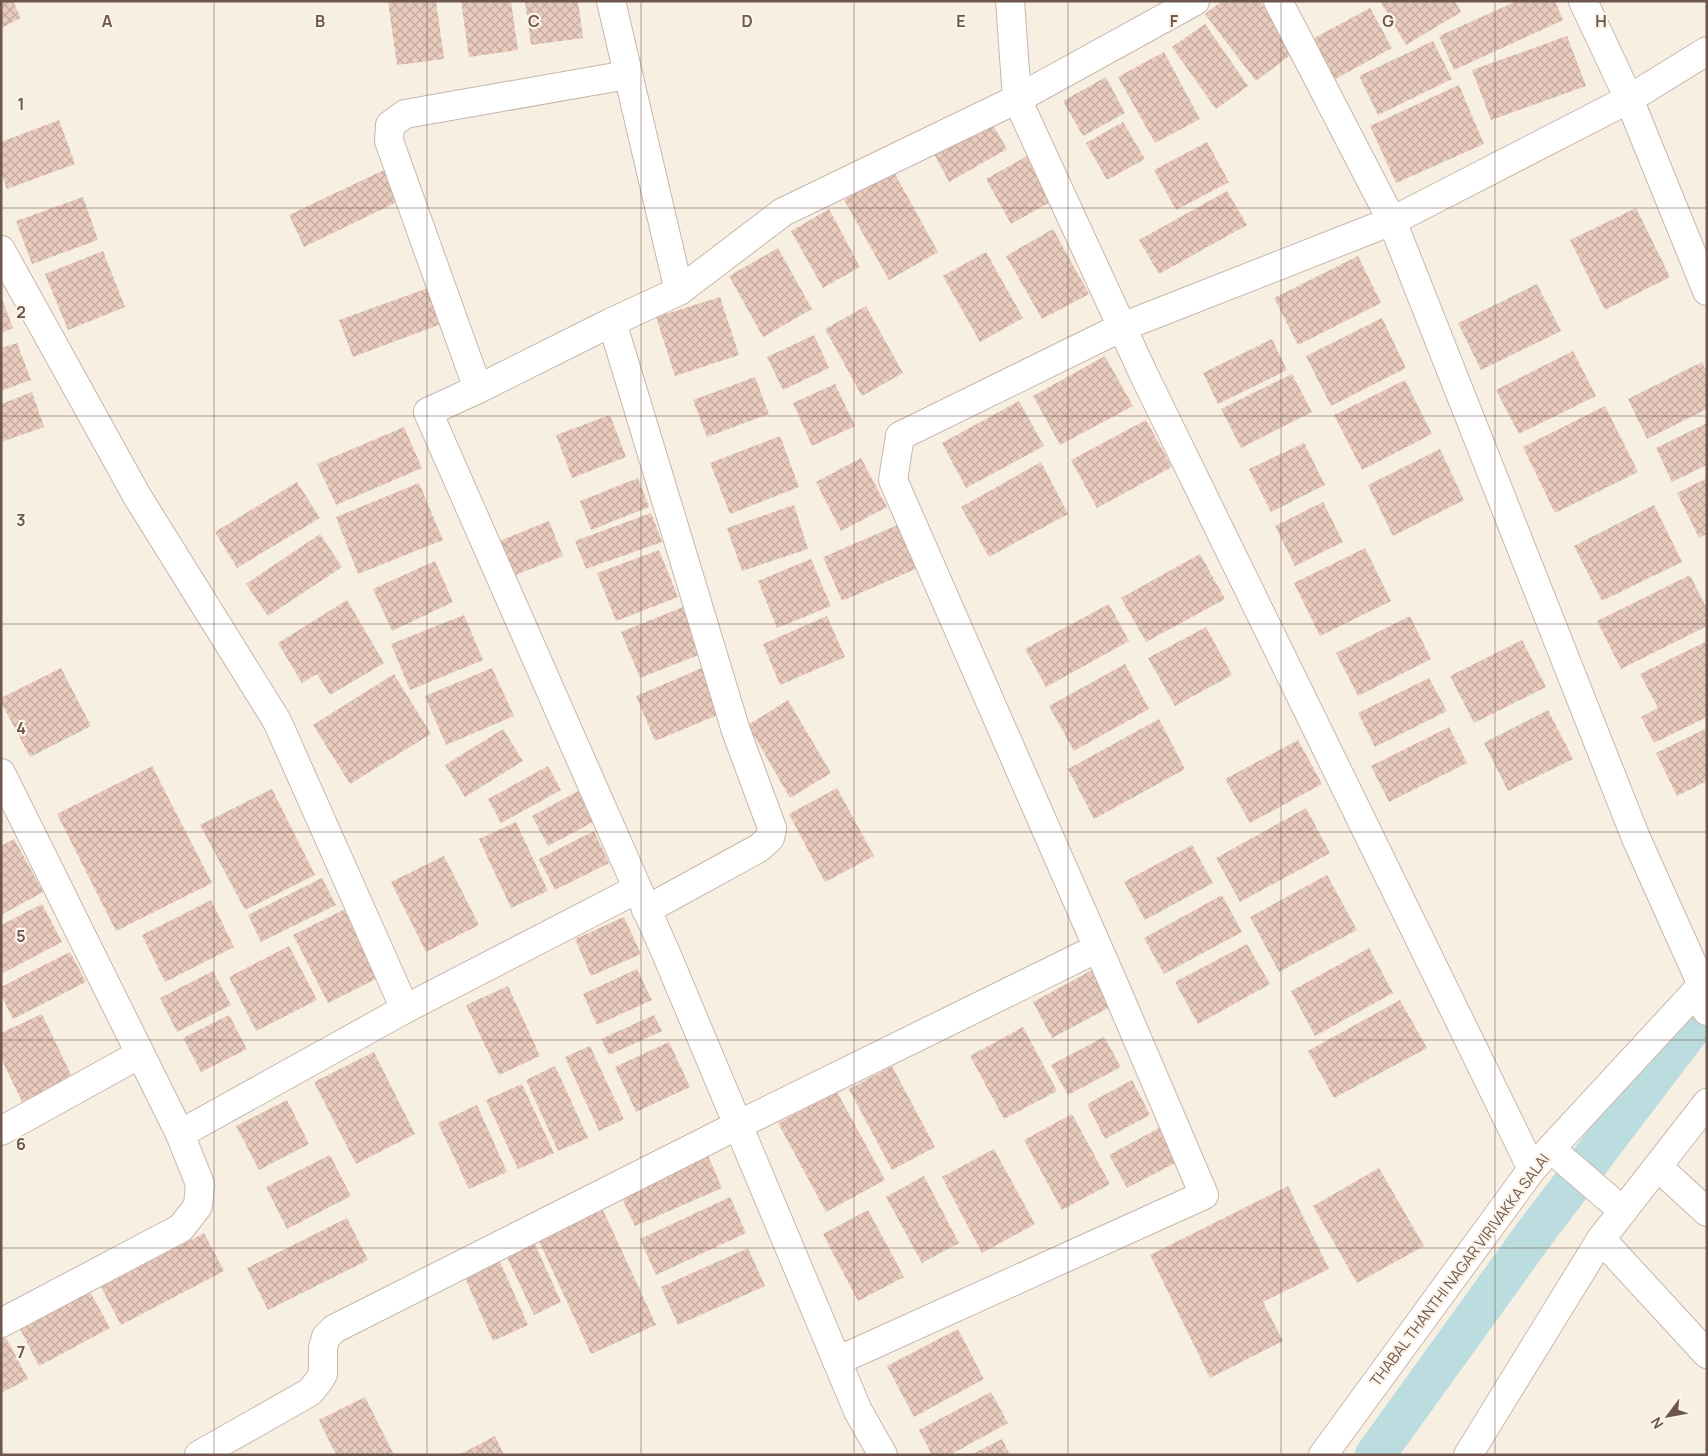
<svg xmlns="http://www.w3.org/2000/svg" width="1708" height="1456" viewBox="0 0 1708 1456" font-family="Manrope,sans-serif">
  <style>
    .lines { fill: none; stroke-linecap: round; stroke-linejoin: round }
    .canal { stroke: #bbdddf; stroke-width: 40 }
    .building { fill: url(#building-cross-hatch) }
    .minor-casing { stroke: #c7b6ac; stroke-width: 30 }
    .secondary-casing { stroke: #cdb8ac; stroke-width: 30 }
    .minor { stroke: #fff; stroke-width: 28 }
    .secondary { stroke: #fff; stroke-width: 28 }
    .grid { fill: none; stroke: #6d564d; stroke-width: 1; stroke-opacity: 0.55 }
    .labels { text-anchor: middle; stroke-width: 4.5; stroke-linejoin: round; paint-order: stroke }
    .street-label { font-size: 15px; fill: #6d564d; stroke: #fcf3e9 }
    .grid-label { font-size: 16px; text-anchor: middle; font-weight: bold; fill: #6d564d; stroke: #fcf3e9; stroke-width: 4.5; stroke-linejoin: round; paint-order: stroke }
  </style>
  <defs>
    <pattern id="building-cross-hatch" width="8" height="8" patternUnits="userSpaceOnUse" patternTransform="scale(1.25)"><rect width="8" height="8" fill="#eaccbf"/><path d="M0 0l8 8M0 8l8-8" fill="none" stroke="#c2a89d"/></pattern>
  </defs>
  <rect width="100%" height="100%" fill="#f8efe3"/>
  <g class="lines">
    <polyline class="canal" points="1375,1455 1535,1233 1707,1007"/>
  </g>
  <g class="building">
    <polygon points="1,1 13,1 21,18 1,28"/>
    <polygon points="388,1 436,1 444,59 397,65"/>
    <polygon points="461,1 511,1 518,50 469,57"/>
    <polygon points="525,1 578,1 583,38 531,45"/>
    <polygon points="1222,1 1260,1 1297,50 1256,81 1205,14"/>
    <polygon points="1380,1 1455,1 1461,12 1406,45"/>
    <polygon points="1517,1 1555,1 1563,20 1454,70 1439,36"/>
    <polygon points="1370,8 1392,48 1330,82 1307,42"/>
    <polygon points="1205,24 1248,86 1216,109 1172,47"/>
    <polygon points="1567,36 1586,86 1491,120 1472,70"/>
    <polygon points="1433,41 1452,79 1378,115 1359,76"/>
    <polygon points="1164,52 1200,119 1155,143 1118,77"/>
    <polygon points="1106,77 1125,113 1083,136 1063,101"/>
    <polygon points="1459,85 1484,144 1396,183 1370,126"/>
    <polygon points="59,120 75,164 7,189 1,173 1,142"/>
    <polygon points="990,120 1007,149 949,182 933,152"/>
    <polygon points="1123,122 1145,159 1107,180 1086,143"/>
    <polygon points="1207,142 1229,182 1176,210 1154,170"/>
    <polygon points="1027,156 1052,201 1011,224 986,179"/>
    <polygon points="384,170 399,201 304,247 289,215"/>
    <polygon points="894,172 938,252 889,280 844,200"/>
    <polygon points="1227,191 1247,225 1159,274 1139,240"/>
    <polygon points="83,197 98,240 32,264 16,221"/>
    <polygon points="1636,208 1670,277 1605,310 1570,240"/>
    <polygon points="829,209 860,267 823,288 791,231"/>
    <polygon points="1053,229 1089,294 1042,319 1006,256"/>
    <polygon points="778,248 812,309 763,337 729,276"/>
    <polygon points="103,251 125,307 68,330 45,274"/>
    <polygon points="986,252 1023,318 980,342 943,276"/>
    <polygon points="1358,256 1381,303 1298,345 1274,298"/>
    <polygon points="1537,284 1561,331 1481,370 1458,323"/>
    <polygon points="428,288 441,324 353,357 339,320"/>
    <polygon points="1,296 13,328 1,333"/>
    <polygon points="720,297 739,355 675,376 656,317"/>
    <polygon points="866,306 903,373 862,396 825,329"/>
    <polygon points="1382,318 1406,368 1331,406 1306,356"/>
    <polygon points="814,335 829,368 783,390 767,357"/>
    <polygon points="1272,339 1287,370 1218,404 1203,373"/>
    <polygon points="17,343 31,380 1,391 1,348"/>
    <polygon points="1573,351 1596,396 1519,434 1496,390"/>
    <polygon points="1105,356 1133,406 1060,445 1033,396"/>
    <polygon points="1702,362 1707,372 1707,409 1647,439 1628,399"/>
    <polygon points="1292,374 1312,412 1241,448 1221,409"/>
    <polygon points="755,377 769,414 707,437 693,400"/>
    <polygon points="1405,380 1432,434 1362,470 1334,415"/>
    <polygon points="835,384 855,426 812,446 793,403"/>
    <polygon points="32,392 44,427 1,442 1,404"/>
    <polygon points="1019,401 1044,446 966,488 942,443"/>
    <polygon points="1605,406 1638,472 1555,513 1523,447"/>
    <polygon points="610,415 626,457 572,478 556,435"/>
    <polygon points="1146,420 1172,467 1097,508 1071,460"/>
    <polygon points="1707,423 1707,465 1672,482 1656,448"/>
    <polygon points="404,427 422,468 336,505 317,464"/>
    <polygon points="780,436 799,487 730,514 710,463"/>
    <polygon points="1304,443 1325,485 1271,512 1249,469"/>
    <polygon points="1440,449 1464,500 1393,536 1368,485"/>
    <polygon points="861,458 887,507 841,531 816,482"/>
    <polygon points="1041,462 1068,514 989,557 961,507"/>
    <polygon points="638,478 649,507 591,530 580,501"/>
    <polygon points="1707,478 1707,534 1699,538 1677,493"/>
    <polygon points="297,482 320,518 237,568 215,532"/>
    <polygon points="419,483 443,540 358,574 336,517"/>
    <polygon points="1323,502 1343,542 1295,566 1275,526"/>
    <polygon points="794,505 808,549 742,571 727,528"/>
    <polygon points="1654,505 1682,562 1602,601 1574,546"/>
    <polygon points="651,513 662,542 586,569 575,541"/>
    <polygon points="549,521 563,556 513,576 499,541"/>
    <polygon points="900,524 918,568 842,601 823,557"/>
    <polygon points="320,534 342,567 268,616 246,584"/>
    <polygon points="1365,548 1391,601 1320,636 1294,583"/>
    <polygon points="659,550 678,597 616,621 597,573"/>
    <polygon points="1200,554 1225,599 1146,642 1121,598"/>
    <polygon points="811,559 831,606 777,628 758,581"/>
    <polygon points="435,561 453,602 392,631 373,589"/>
    <polygon points="1690,575 1707,609 1707,626 1621,669 1597,621"/>
    <polygon points="347,600 384,663 330,695 317,674 302,683 278,643"/>
    <polygon points="1109,604 1129,641 1046,687 1025,649"/>
    <polygon points="683,607 701,654 640,678 621,632"/>
    <polygon points="464,615 483,660 410,690 391,644"/>
    <polygon points="827,616 845,657 780,685 763,644"/>
    <polygon points="1410,616 1431,659 1358,696 1336,653"/>
    <polygon points="1206,627 1232,675 1175,706 1148,658"/>
    <polygon points="1522,640 1546,687 1474,723 1450,676"/>
    <polygon points="1707,641 1707,717 1654,743 1641,717 1658,708 1640,674"/>
    <polygon points="1125,664 1149,709 1074,751 1049,706"/>
    <polygon points="61,668 91,726 30,757 1,702 1,698"/>
    <polygon points="492,668 514,716 446,745 425,696"/>
    <polygon points="702,668 720,714 655,741 636,696"/>
    <polygon points="394,674 431,734 350,784 313,725"/>
    <polygon points="1429,678 1447,711 1375,747 1358,713"/>
    <polygon points="788,700 831,773 790,798 748,725"/>
    <polygon points="1548,710 1573,759 1508,791 1484,743"/>
    <polygon points="1159,719 1185,769 1094,819 1068,769"/>
    <polygon points="1449,727 1467,763 1389,802 1371,766"/>
    <polygon points="1707,728 1707,781 1677,796 1656,753"/>
    <polygon points="503,729 523,761 465,797 445,765"/>
    <polygon points="1298,740 1322,784 1250,823 1225,779"/>
    <polygon points="152,766 212,883 116,931 57,814"/>
    <polygon points="548,766 561,790 501,823 488,799"/>
    <polygon points="837,788 874,856 825,882 789,814"/>
    <polygon points="272,789 315,875 245,910 200,825"/>
    <polygon points="578,791 595,821 548,846 532,816"/>
    <polygon points="1306,808 1330,853 1240,902 1216,858"/>
    <polygon points="516,822 548,891 511,908 479,839"/>
    <polygon points="594,831 609,863 555,890 539,859"/>
    <polygon points="14,839 43,892 1,915 1,846"/>
    <polygon points="1192,845 1213,883 1145,920 1124,882"/>
    <polygon points="444,856 479,925 426,952 391,882"/>
    <polygon points="1327,875 1357,930 1279,972 1250,917"/>
    <polygon points="322,878 336,905 261,942 248,915"/>
    <polygon points="1222,895 1242,932 1164,974 1144,938"/>
    <polygon points="211,900 234,947 165,982 142,935"/>
    <polygon points="42,904 62,942 3,973 1,970 1,925"/>
    <polygon points="345,909 380,977 328,1003 293,935"/>
    <polygon points="624,917 641,954 591,976 575,939"/>
    <polygon points="1247,944 1270,984 1198,1024 1175,982"/>
    <polygon points="289,946 317,1000 256,1031 229,977"/>
    <polygon points="1369,948 1393,993 1315,1036 1291,991"/>
    <polygon points="70,952 86,982 13,1019 1,995 1,987"/>
    <polygon points="637,969 652,1000 597,1025 583,994"/>
    <polygon points="1094,969 1114,1005 1052,1038 1033,1002"/>
    <polygon points="213,971 231,1005 177,1032 160,998"/>
    <polygon points="508,986 540,1056 499,1075 466,1005"/>
    <polygon points="1400,1000 1427,1048 1334,1098 1308,1051"/>
    <polygon points="42,1014 73,1079 22,1102 1,1058 1,1033"/>
    <polygon points="229,1015 247,1049 201,1072 183,1038"/>
    <polygon points="654,1015 662,1031 609,1055 601,1039"/>
    <polygon points="1023,1027 1057,1091 1004,1119 970,1056"/>
    <polygon points="1104,1037 1121,1067 1068,1095 1051,1065"/>
    <polygon points="669,1042 690,1087 636,1112 615,1067"/>
    <polygon points="590,1046 624,1119 599,1131 565,1057"/>
    <polygon points="374,1052 415,1134 356,1164 314,1082"/>
    <polygon points="555,1066 588,1138 558,1151 526,1080"/>
    <polygon points="892,1066 935,1147 892,1170 849,1089"/>
    <polygon points="1132,1080 1150,1115 1105,1139 1087,1104"/>
    <polygon points="522,1084 554,1153 518,1169 486,1100"/>
    <polygon points="837,1092 885,1180 826,1212 778,1123"/>
    <polygon points="287,1100 309,1144 259,1170 236,1126"/>
    <polygon points="477,1105 507,1172 469,1189 438,1123"/>
    <polygon points="1072,1114 1110,1184 1062,1210 1024,1140"/>
    <polygon points="1159,1128 1177,1162 1127,1188 1109,1155"/>
    <polygon points="994,1149 1035,1224 982,1253 942,1177"/>
    <polygon points="706,1151 722,1188 635,1226 618,1190"/>
    <polygon points="330,1155 351,1196 287,1229 266,1187"/>
    <polygon points="1379,1168 1424,1246 1357,1283 1313,1206"/>
    <polygon points="924,1176 959,1243 922,1263 886,1197"/>
    <polygon points="1288,1186 1329,1269 1263,1302 1283,1341 1210,1378 1150,1255"/>
    <polygon points="730,1197 746,1233 656,1275 640,1239"/>
    <polygon points="603,1210 656,1325 591,1354 538,1239"/>
    <polygon points="868,1210 904,1277 858,1301 823,1234"/>
    <polygon points="347,1218 368,1260 268,1310 247,1268"/>
    <polygon points="204,1233 224,1271 121,1325 101,1287"/>
    <polygon points="534,1242 561,1302 534,1315 506,1255"/>
    <polygon points="748,1248 765,1286 678,1325 661,1287"/>
    <polygon points="497,1255 528,1325 493,1341 462,1271"/>
    <polygon points="88,1288 110,1328 39,1366 18,1325"/>
    <polygon points="958,1329 984,1379 914,1417 887,1366"/>
    <polygon points="3,1332 28,1379 1,1393 1,1333"/>
    <polygon points="991,1392 1008,1423 950,1455 932,1455 919,1430"/>
    <polygon points="365,1397 394,1455 336,1455 319,1420"/>
    <polygon points="495,1436 504,1455 459,1455"/>
    <polygon points="1002,1439 1010,1455 971,1455"/>
  </g>
  <g class="lines">
    <g class="minor-casing">
      <g id="minor">
        <polyline points="611,1 679,291"/>
        <polyline points="1010,1 1017,99 1144,375 1532,1169"/>
        <polyline points="1278,1 1392,221 1636,838 1702,985 1702,1003 1707,1011"/>
        <polyline points="1707,51 1629,99 1707,291"/>
        <polyline points="1,250 137,496 277,721 405,1009"/>
        <polyline points="612,322 736,731 772,828 770,838 759,848 646,910"/>
        <polyline points="478,389 389,141 390,125 405,114 627,75"/>
        <polyline points="1,773 180,1134 405,1009 637,889"/>
        <polyline points="1,1131 140,1054"/>
        <polyline points="1658,1167 1707,1212"/>
        <polyline points="1601,1239 1707,1354"/>
        <polyline points="1,1323 181,1228 198,1206 200,1184 180,1134"/>
        <polyline points="837,1361 1204,1195 1116,989 893,480 900,436 1122,327 1392,221 1629,99 1583,1"/>
        <polyline points="199,1455 310,1392 318,1382 323,1374 323,1348 326,1337 334,1329 738,1125 1098,948"/>
        <polyline points="883,1455 858,1411 665,951 428,412 478,389 612,322 679,291 783,212 1017,99 1195,1"/>
      </g>
    </g>
    <g class="secondary-casing">
      <g id="secondary">
        <polyline points="1551,1149 1623,1211"/>
        <polyline points="1323,1455 1532,1169 1702,985 1707,983"/>
        <polyline points="1468,1455 1601,1239 1707,1103"/>
      </g>
    </g>
    <use href="#minor" class="minor"/>
    <use href="#secondary" class="secondary"/>
  </g>
  <path class="grid" d="M214 1V1455M427 1V1455M641 1V1455M854 1V1455M1068 1V1455M1281 1V1455M1495 1V1455M1 208H1707M1 416H1707M1 624H1707M1 832H1707M1 1040H1707M1 1248H1707"/>
  <g class="labels">
    <g class="street-label">
      <text transform="translate(1460 1270) rotate(-53)" y="5">THABAL THANTHI NAGAR VIRIVAKKA SALAI</text>
    </g>
  </g>
  <g class="grid-label">
    <text x="107" y="27">A</text>
    <text x="320" y="27">B</text>
    <text x="534" y="27">C</text>
    <text x="747" y="27">D</text>
    <text x="961" y="27">E</text>
    <text x="1174" y="27">F</text>
    <text x="1388" y="27">G</text>
    <text x="1601" y="27">H</text>
    <text x="21" y="110">1</text>
    <text x="21" y="318">2</text>
    <text x="21" y="526">3</text>
    <text x="21" y="734">4</text>
    <text x="21" y="942">5</text>
    <text x="21" y="1150">6</text>
    <text x="21" y="1358">7</text>
  </g>
  <rect width="1708" height="1456" fill="none" stroke="#6d564d" stroke-width="5"/>
  <g transform="translate(1668 1416) rotate(238)" stroke="#fcf3e9" stroke-width="4" paint-order="stroke">
  <path d="M0-4L9 19L0 12L-9 19Z" fill="#6d564d"/>
  <text y="-8" font-size="14" font-weight="bold" text-anchor="middle" fill="#6d564d">N</text>
  </g>
</svg>
